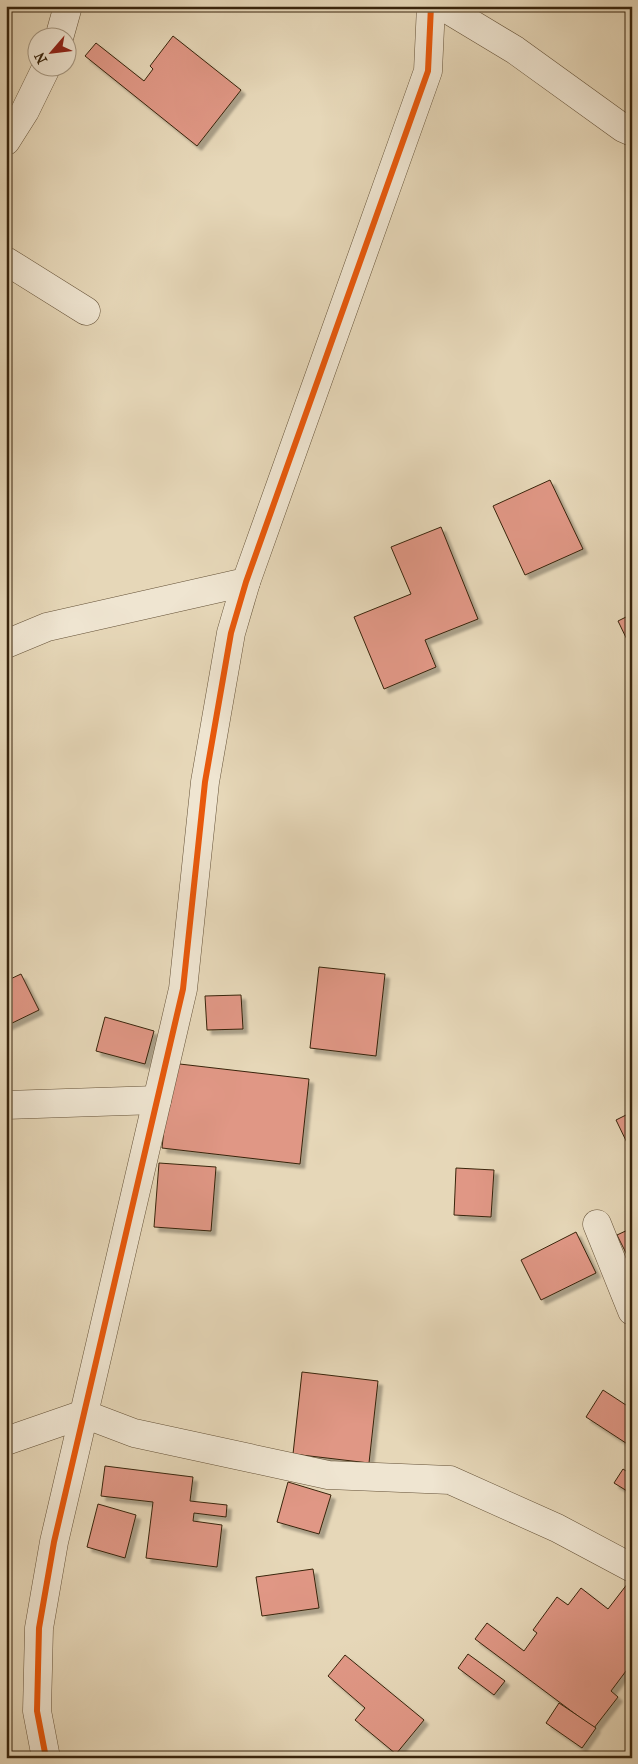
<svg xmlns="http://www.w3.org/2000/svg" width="638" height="1764" viewBox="0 0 638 1764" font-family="'IM FELL French Canon',serif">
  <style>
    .building { fill: #e09785; stroke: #38240c; filter: url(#shadow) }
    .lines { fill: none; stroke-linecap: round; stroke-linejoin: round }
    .minor-casing { stroke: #645137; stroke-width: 29 }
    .minor { stroke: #efe5d1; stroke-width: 28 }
    .cycleway-casing { stroke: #efe5d1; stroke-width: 9 }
    .cycleway { stroke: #e8590c; stroke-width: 6 }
  </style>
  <defs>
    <filter id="shadow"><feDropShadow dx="4.5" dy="4.5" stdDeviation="1" flood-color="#0004"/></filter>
  </defs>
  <rect width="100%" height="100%" fill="#e6d7b8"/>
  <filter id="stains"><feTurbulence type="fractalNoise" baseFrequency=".004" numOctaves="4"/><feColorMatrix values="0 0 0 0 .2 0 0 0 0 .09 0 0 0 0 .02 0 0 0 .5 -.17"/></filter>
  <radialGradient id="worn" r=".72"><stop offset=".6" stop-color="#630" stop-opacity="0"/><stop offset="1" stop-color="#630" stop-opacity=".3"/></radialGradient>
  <g class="building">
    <polygon points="173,36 241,90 197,146 85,56 96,43 144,81 153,69 150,66"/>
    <polygon points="550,480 583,549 525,575 493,506"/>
    <polygon points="441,527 478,619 425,640 436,667 384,689 354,617 411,594 391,547"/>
    <polygon points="632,614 632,650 618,621"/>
    <polygon points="319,967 385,974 376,1056 310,1048"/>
    <polygon points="21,974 39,1010 6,1026 6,981"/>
    <polygon points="241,995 243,1029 207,1030 205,996"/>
    <polygon points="105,1017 154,1031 145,1064 96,1051"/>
    <polygon points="171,1063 309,1079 300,1164 162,1148"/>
    <polygon points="632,1112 632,1153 616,1120"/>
    <polygon points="159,1163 216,1167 211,1231 154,1227"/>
    <polygon points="456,1168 494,1170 491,1217 454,1215"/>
    <polygon points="632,1228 632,1265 617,1235"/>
    <polygon points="576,1232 596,1273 541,1300 521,1260"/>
    <polygon points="302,1372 378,1381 369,1463 293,1454"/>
    <polygon points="603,1390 632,1409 632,1447 586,1417"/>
    <polygon points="105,1466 193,1477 190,1501 227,1505 226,1517 194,1513 193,1521 222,1525 217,1567 146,1558 153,1502 101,1496"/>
    <polygon points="623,1469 632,1475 632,1494 614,1483"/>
    <polygon points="288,1482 331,1495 319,1534 277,1522"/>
    <polygon points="98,1504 136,1515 125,1558 87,1547"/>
    <polygon points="313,1569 319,1608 262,1616 256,1577"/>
    <polygon points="628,1583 632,1586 632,1663 611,1691 618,1697 594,1728 475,1639 487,1623 524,1651 537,1633 533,1630 557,1597 568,1605 581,1588 608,1609"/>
    <polygon points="468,1654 505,1681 494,1695 458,1668"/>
    <polygon points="345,1655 424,1720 396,1754 355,1720 365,1708 328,1676"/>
    <polygon points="559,1703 596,1728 582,1748 546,1723"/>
  </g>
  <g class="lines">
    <g class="minor-casing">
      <g id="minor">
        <polyline points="442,6 515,50 623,128 632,132"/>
        <polyline points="59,38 68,6"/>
        <polyline points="6,141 25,111 46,68"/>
        <polyline points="6,261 86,311"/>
        <polyline points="6,644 47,627 246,582"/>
        <polyline points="6,1105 157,1100"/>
        <polyline points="597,1224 632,1311"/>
        <polyline points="6,1441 84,1414 134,1433 328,1475 450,1480 557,1528 632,1568"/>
        <polyline points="46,1758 37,1711 39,1628 54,1542 183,989 205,782 231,633 246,582 428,71 431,6"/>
      </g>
    </g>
    <use href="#minor" class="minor"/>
    <g class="cycleway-casing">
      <polyline id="cycleway" points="46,1758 37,1711 39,1628 54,1542 183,989 205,782 231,633 246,582 428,71 431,6"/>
    </g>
    <use href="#cycleway" class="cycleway"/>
  </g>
  <rect width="638" height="1764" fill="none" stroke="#e6d7b8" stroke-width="25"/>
  <rect x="8" y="8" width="623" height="1749" fill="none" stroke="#38240c" stroke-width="2.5"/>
  <rect x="12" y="12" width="613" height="1739" fill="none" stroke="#38240c"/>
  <g transform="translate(52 52) rotate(242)"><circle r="24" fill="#efe5d1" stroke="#a69882"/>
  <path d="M0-4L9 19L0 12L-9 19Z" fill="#8f2418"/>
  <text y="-8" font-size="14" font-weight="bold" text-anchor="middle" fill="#38240c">N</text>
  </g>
  <rect width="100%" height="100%" filter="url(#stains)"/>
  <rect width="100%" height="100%" fill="url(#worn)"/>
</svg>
